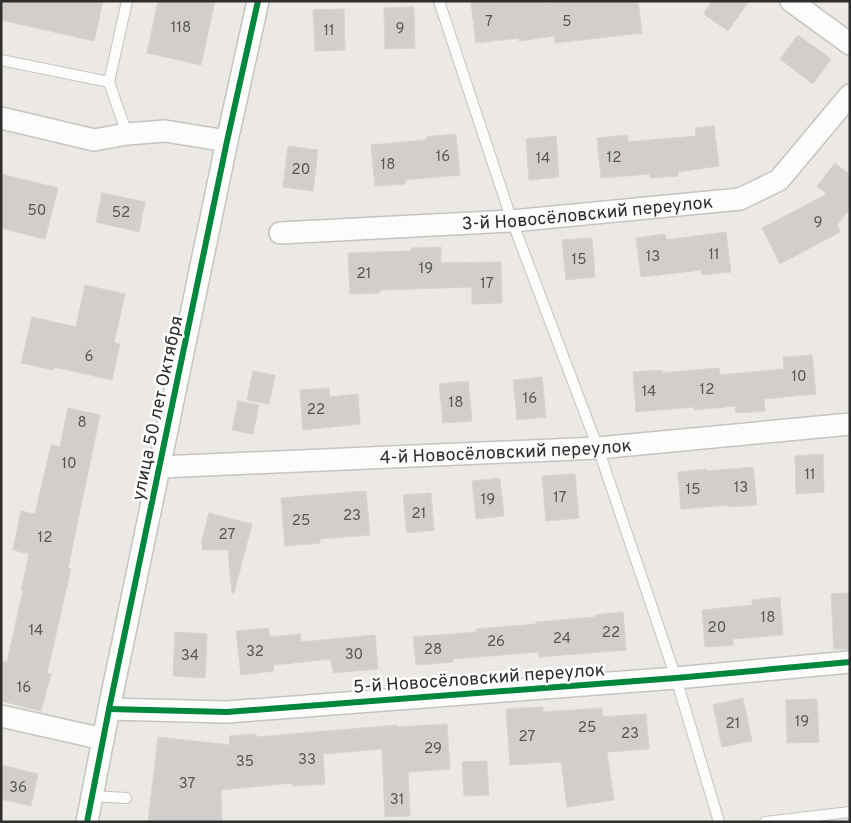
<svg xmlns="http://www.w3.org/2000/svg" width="851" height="823" viewBox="0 0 851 823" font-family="Overpass,sans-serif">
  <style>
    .building { fill: #d1cecb; stroke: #d7d4d0 }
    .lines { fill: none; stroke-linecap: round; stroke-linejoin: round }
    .service-casing { stroke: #c5c4c5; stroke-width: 12 }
    .minor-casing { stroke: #c5c4c5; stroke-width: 24 }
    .service { stroke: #fcfcfb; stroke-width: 10 }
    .minor { stroke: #fcfcfb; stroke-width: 21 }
    .cycleway-casing { stroke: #fff; stroke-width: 9 }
    .cycleway { stroke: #00873e; stroke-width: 6 }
    .labels { text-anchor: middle; stroke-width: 5; stroke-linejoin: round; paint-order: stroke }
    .number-label { font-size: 15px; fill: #585857 }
    .street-label { font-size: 18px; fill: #2e2e2e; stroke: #fff }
  </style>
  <rect width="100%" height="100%" fill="#ece8e4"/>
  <g class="building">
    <polygon points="1,1 103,1 94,41 1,20"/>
    <polygon points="158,1 215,1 201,65 147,53"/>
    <polygon points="481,1 545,1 545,3 563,1 638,1 642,33 555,43 554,36 519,41 519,38 476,43 471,2"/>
    <polygon points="712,1 749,1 728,31 704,14"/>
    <polygon points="414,7 415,48 385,49 384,8"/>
    <polygon points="344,9 345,50 315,51 313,10"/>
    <polygon points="798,35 831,59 813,84 780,59"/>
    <polygon points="714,126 719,166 678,172 678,176 650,178 650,174 601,178 597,138 627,135 628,142 696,136 695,128"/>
    <polygon points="456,134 460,175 405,180 405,184 375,186 371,145 426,140 426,137"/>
    <polygon points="556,136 559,177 529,180 526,139"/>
    <polygon points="288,146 318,150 313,191 283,187"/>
    <polygon points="835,163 850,175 850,212 848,211 837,225 840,232 780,264 762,228 827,194 817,186"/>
    <polygon points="1,174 58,188 45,239 1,228"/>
    <polygon points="102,193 145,202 139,232 96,222"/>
    <polygon points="726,232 731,272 702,275 701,270 641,277 636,238 665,234 666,240"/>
    <polygon points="592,238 595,277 566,280 562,240"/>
    <polygon points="441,247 441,263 501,262 502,303 472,304 472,287 380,290 380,293 350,294 348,253 411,251 411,248"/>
    <polygon points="85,285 125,294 114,343 120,344 112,380 54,367 53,370 21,363 32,317 76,327"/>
    <polygon points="812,355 816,394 764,399 765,411 736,413 735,406 694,410 694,407 636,412 633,372 662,370 662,373 719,368 720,375 784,369 783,357"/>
    <polygon points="253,371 275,375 269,404 247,400"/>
    <polygon points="542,377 546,417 517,420 513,380"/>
    <polygon points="468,381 472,421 443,423 439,384"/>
    <polygon points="329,388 330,397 358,394 360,424 303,430 300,390"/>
    <polygon points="238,401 259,405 253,434 232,430"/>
    <polygon points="68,408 100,415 68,568 71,569 47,673 51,674 41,711 1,701 1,661 7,662 23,591 21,590 29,554 13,550 21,511 35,514 51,445 60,447"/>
    <polygon points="823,454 824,492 796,494 795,456"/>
    <polygon points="753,467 757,505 729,507 729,505 681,509 678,472 706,469 706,471"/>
    <polygon points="575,474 579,518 546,521 542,476"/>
    <polygon points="500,478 504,516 476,519 472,481"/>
    <polygon points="366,491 370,535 320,539 320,543 285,546 281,498"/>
    <polygon points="431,493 434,530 407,533 403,495"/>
    <polygon points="209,513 252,524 234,593 232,593 228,550 202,550 203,545 201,544"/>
    <polygon points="850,593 850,649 834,649 831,594"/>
    <polygon points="780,597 783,635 733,639 733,645 705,647 702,610 753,605 752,600"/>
    <polygon points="623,612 626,650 539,657 539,652 453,659 453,662 416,665 413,637 477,632 476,629 536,624 536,622 595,617 595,615"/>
    <polygon points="268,628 270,637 300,634 301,642 375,635 378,669 333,673 331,659 273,665 274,671 241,675 236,631"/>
    <polygon points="175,632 207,634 205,678 173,676"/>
    <polygon points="743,698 752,741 722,747 713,705"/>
    <polygon points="817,699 819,742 787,743 786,700"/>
    <polygon points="543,707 543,712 602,708 603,717 646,714 649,749 607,752 614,800 567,807 561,762 510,765 506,709"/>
    <polygon points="447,724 450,769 408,772 410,816 385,817 382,749 323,754 325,784 292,786 292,783 221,790 222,822 148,822 158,737 230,745 229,736 256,734 257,737 397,725 398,727"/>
    <polygon points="487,761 489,795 464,796 462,762"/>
    <polygon points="1,765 38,774 31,806 1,799"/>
  </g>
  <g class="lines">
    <g class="service-casing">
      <g id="service">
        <polyline points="127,1 109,82 127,134"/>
        <polyline points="439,1 512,221 598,448 676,678 719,822"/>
        <polyline points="1,60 109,82"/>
        <polyline points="92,796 126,798"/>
        <polyline points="765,822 850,812"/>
      </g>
    </g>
    <g class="minor-casing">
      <g id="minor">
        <polyline points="791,1 850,44"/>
        <polyline points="1,118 94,140 127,134 165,131 227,141"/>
        <path id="s1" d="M280 233 512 221 740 199 779 180 850 95"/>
        <path id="s2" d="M160 467 598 448 850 424"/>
        <polyline points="109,709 227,712 676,678 850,662"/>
        <polyline points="1,716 103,739"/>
        <polyline points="87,822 109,709 227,141 258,1"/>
      </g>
    </g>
    <use href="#service" class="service"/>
    <use href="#minor" class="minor"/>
    <g class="cycleway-casing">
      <g id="cycleway">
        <polyline points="109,709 227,712 676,678 850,662"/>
        <polyline points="87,822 109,709 227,141 258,1"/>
      </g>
    </g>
    <use href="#cycleway" class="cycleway"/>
  </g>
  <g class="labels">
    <g class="number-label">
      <text x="489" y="26">7</text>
      <text x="567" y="26">5</text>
      <text x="181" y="32">118</text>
      <text x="400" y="33">9</text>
      <text x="329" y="35">11</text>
      <text x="443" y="161">16</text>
      <text x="614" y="162">12</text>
      <text x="543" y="163">14</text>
      <text x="388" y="169">18</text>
      <text x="301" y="174">20</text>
      <text x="37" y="215">50</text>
      <text x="121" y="217">52</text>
      <text x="818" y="227">9</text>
      <text x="714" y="259">11</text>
      <text x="653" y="261">13</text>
      <text x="579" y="264">15</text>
      <text x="426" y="273">19</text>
      <text x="364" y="278">21</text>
      <text x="487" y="288">17</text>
      <text x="89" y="361">6</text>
      <text x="799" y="381">10</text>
      <text x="707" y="394">12</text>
      <text x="649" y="396">14</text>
      <text x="530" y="403">16</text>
      <text x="456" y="407">18</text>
      <text x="316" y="414">22</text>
      <text x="82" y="427">8</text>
      <text x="69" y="468">10</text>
      <text x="810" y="479">11</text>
      <text x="741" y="492">13</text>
      <text x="693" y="494">15</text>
      <text x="560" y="502">17</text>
      <text x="488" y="504">19</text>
      <text x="419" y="518">21</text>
      <text x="352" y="520">23</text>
      <text x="301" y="525">25</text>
      <text x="227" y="539">27</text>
      <text x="45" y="542">12</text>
      <text x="768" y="622">18</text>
      <text x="717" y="632">20</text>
      <text x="36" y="635">14</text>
      <text x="611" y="637">22</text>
      <text x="562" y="643">24</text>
      <text x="496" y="646">26</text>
      <text x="433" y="654">28</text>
      <text x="255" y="656">32</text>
      <text x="354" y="659">30</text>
      <text x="190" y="660">34</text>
      <text x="24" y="692">16</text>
      <text x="802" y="726">19</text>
      <text x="733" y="728">21</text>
      <text x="587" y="732">25</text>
      <text x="630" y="738">23</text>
      <text x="527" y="741">27</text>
      <text x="433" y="753">29</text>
      <text x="307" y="764">33</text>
      <text x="245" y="766">35</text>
      <text x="187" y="788">37</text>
      <text x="18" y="792">36</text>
      <text x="397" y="804">31</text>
    </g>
    <g class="street-label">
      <text dy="6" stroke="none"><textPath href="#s1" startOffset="308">3-й Новосёловский переулок</textPath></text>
      <text transform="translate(157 408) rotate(-78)" y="6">улица 50 лет Октября</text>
      <text dy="6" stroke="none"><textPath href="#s2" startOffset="346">4-й Новосёловский переулок</textPath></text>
      <text transform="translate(479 678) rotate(-4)" y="6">5-й Новосёловский переулок</text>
    </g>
  </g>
  <rect width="851" height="823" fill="none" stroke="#2e2e2e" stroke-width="5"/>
</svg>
